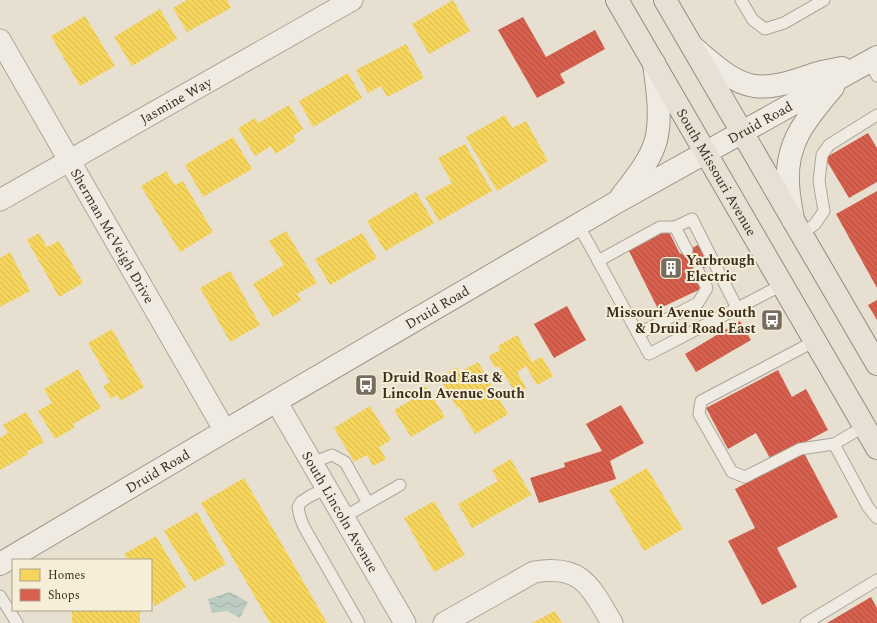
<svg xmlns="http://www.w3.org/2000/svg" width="877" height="623" viewBox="0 0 877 623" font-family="Spectral,serif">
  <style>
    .water { fill: url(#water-waves) }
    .homes { fill: url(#homes-back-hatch) }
    .shops { fill: url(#shops-back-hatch) }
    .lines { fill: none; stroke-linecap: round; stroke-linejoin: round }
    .lane-casing { stroke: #ada599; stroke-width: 13 }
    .street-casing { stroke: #ada599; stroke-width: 23 }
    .secondary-casing { stroke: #9c958a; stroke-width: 24 }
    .primary-casing { stroke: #928b80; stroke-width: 24 }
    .lane { stroke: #efebe3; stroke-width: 11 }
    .street { stroke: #efebe3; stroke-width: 21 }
    .secondary { stroke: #efebe3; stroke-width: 22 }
    .primary { stroke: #e6e1d4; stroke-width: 22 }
    .labels { text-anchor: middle; stroke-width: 4; stroke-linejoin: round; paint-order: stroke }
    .street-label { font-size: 14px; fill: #3d2e20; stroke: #f7eed8 }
    .poi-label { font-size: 14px; font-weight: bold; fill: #3d2e20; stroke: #f7eed8; text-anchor: start }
  </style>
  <defs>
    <pattern id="water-waves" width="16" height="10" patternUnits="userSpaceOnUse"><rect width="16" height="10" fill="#bcccc2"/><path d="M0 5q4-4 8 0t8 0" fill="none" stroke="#a2b0a6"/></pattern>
    <pattern id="homes-back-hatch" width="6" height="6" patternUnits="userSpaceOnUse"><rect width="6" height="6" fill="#f6d55c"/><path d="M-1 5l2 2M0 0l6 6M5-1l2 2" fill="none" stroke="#d4b750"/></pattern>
    <pattern id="shops-back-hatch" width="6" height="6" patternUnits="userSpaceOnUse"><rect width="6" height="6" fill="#d6604d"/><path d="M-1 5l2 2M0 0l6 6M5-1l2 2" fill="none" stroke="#af5040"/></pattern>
  </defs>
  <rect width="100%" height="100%" fill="#e7e0d1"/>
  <polygon class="water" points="230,592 248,602 240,618 227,611 212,613 208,599"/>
  <g class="homes">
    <polygon points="187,0 227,0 231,8 187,32 173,8"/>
    <polygon points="453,0 470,31 429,54 412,24"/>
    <polygon points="160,9 177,39 132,66 114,37"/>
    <polygon points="85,16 115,66 80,86 51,36"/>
    <polygon points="406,44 424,78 387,97 381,86 368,93 356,70"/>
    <polygon points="348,73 362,98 313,127 299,101"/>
    <polygon points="289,105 303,129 293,136 296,141 275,154 271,146 255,156 238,128 255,118 258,123"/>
    <polygon points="505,115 512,128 526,121 548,161 497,191 466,137"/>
    <polygon points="233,137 252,169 203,197 185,165"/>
    <polygon points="465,144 492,191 439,221 425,197 452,183 438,158"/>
    <polygon points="166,171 175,185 183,181 213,232 180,252 141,186"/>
    <polygon points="416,192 434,223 385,251 367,221"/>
    <polygon points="286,231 317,283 297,294 301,300 273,317 253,284 284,265 269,241"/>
    <polygon points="39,233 47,247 59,241 83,283 59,297 27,240"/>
    <polygon points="362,233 377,258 330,285 315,259"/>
    <polygon points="10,252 30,291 0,307 0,258"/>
    <polygon points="230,271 260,325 230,342 200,288"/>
    <polygon points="112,329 144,387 120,401 117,395 111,399 103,386 110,382 88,343"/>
    <polygon points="517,335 532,362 542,357 553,376 537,385 526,366 517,372 526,388 516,394 499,366 495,368 489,356 500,350 498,346"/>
    <polygon points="478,362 508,414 475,434 459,407 457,408 442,382 451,377 448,372 457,367 460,372"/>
    <polygon points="78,369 101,408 73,424 75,427 55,439 38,411 52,403 44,389"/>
    <polygon points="426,386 445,417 411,437 394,410 411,400 409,396"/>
    <polygon points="370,406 391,440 379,447 386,459 373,466 367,455 354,462 334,428"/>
    <polygon points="26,412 44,442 26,452 28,454 0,470 0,438 8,433 3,425"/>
    <polygon points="511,459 531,495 472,528 458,504 498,481 492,470"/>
    <polygon points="647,468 683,529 644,551 609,490"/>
    <polygon points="244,478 327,623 270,623 201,503"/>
    <polygon points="434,501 465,555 434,572 404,518"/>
    <polygon points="197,512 226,564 194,582 164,531"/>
    <polygon points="156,536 186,587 155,606 151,599 151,560 128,560 124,554"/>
    <rect x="72" y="610" width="68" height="13"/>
    <polygon points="555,611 562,623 532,623"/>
  </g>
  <g class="shops">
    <polygon points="523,17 546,57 595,30 605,49 560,74 565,83 537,98 498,30"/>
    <polygon points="868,133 877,148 877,182 849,198 825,158"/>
    <polygon points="877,191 877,288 836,214"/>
    <polygon points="668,230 680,254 700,244 710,265 695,272 703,288 658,309 628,249"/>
    <polygon points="877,300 877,320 868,305"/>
    <polygon points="567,306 586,340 554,358 534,324"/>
    <polygon points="740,321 751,340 696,372 685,354"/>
    <polygon points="778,370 792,397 806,389 828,430 771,460 756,433 728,449 706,408"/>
    <polygon points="621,405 644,443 610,461 616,479 539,503 530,478 565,467 564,463 602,451 586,424"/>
    <polygon points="804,453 838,517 777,548 797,587 762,605 728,541 755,528 735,489"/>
    <polygon points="871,597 877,608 877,623 827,623"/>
  </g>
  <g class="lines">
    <g class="lane-casing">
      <g id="lane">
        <polyline points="741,0 753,20 765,29 784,23 824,0"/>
        <polyline points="869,61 877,76"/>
        <polyline points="578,225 590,246 649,354 782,285"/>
        <polyline points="675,227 692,219 737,308"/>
        <polyline points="801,235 815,224 824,211 819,181 822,155 829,145 877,115"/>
        <polyline points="598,261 660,227 675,227 687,250"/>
        <polyline points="638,334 698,303 707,288 698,271"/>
        <polyline points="815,341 701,401 699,414 732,472 745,477 800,449 834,444"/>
        <polyline points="865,426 834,444 868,507 877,518"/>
        <polyline points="312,463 332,455 345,462 368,503"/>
        <polyline points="327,488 310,496 301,502 298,507 300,517 304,527 359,623"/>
        <polyline points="344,517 400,485"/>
        <polyline points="0,596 17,623"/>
        <polyline points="806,623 877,580"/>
      </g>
    </g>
    <g class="street-casing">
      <g id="street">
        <path id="s1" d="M0 40 225 431"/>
        <path id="s2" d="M0 200 352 0"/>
        <path id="s3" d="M276 401 405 623"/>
        <path d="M444 623 534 572C582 564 590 586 612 623"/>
      </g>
    </g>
    <g class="secondary-casing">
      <g id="secondary">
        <path d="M694 48C712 63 731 82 754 86 775 89 796 80 815 74 824 71 833 70 842 68"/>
        <path d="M621 197C633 181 651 160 656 140 662 115 657 88 654 63"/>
        <path d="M793 220C791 207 788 194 788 181 786 140 809 116 833 87"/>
        <path id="s4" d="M0 564 225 431 617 202 877 57"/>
      </g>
    </g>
    <g class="primary-casing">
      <g id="primary">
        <path id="s5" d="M617 0 877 448"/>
        <polyline points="665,0 877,364"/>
      </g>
    </g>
    <use href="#lane" class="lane"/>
    <use href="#street" class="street"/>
    <use href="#secondary" class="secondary"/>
    <use href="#primary" class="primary"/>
  </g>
  <defs>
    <g id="building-square" transform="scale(1.15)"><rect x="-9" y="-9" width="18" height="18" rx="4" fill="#786c5e" stroke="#f7eed8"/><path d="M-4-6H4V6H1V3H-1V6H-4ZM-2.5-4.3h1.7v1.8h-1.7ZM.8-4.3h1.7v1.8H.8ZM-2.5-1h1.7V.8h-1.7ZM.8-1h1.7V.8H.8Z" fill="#fff"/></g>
    <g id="bus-square" transform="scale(1.15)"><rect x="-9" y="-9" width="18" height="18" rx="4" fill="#786c5e" stroke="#f7eed8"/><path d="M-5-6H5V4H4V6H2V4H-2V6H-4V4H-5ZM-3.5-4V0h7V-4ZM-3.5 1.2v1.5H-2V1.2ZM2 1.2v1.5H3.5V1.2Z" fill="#fff"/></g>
  </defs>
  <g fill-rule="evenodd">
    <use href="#building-square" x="671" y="268"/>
    <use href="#bus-square" x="772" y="320"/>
    <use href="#bus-square" x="366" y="385"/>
  </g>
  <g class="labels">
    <g class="street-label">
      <text dy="5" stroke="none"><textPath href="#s2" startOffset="202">Jasmine Way</textPath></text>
      <text dy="5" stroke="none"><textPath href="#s4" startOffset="879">Druid Road</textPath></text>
      <text dy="5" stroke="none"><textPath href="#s5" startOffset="199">South Missouri Avenue</textPath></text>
      <text dy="5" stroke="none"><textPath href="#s1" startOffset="226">Sherman McVeigh Drive</textPath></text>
      <text dy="5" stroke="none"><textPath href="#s4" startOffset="507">Druid Road</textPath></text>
      <text dy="5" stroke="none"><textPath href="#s4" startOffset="183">Druid Road</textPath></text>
      <text dy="5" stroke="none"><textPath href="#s3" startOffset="128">South Lincoln Avenue</textPath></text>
    </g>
    <g class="poi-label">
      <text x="686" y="265">Yarbrough<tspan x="686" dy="16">Electric</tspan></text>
      <text x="756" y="317" text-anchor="end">Missouri Avenue South<tspan x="756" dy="16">&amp; Druid Road East</tspan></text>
      <text x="382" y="382">Druid Road East &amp;<tspan x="382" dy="16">Lincoln Avenue South</tspan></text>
    </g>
  </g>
  <rect x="12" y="559" width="140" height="52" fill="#f7eed8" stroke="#ada18e"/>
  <rect x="20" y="569" width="20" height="12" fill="#f6d55c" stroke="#ada18e"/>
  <text x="48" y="579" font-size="12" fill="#3d2e20">Homes</text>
  <rect x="20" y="589" width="20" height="12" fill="#d6604d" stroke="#ada18e"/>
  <text x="48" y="599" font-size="12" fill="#3d2e20">Shops</text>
</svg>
